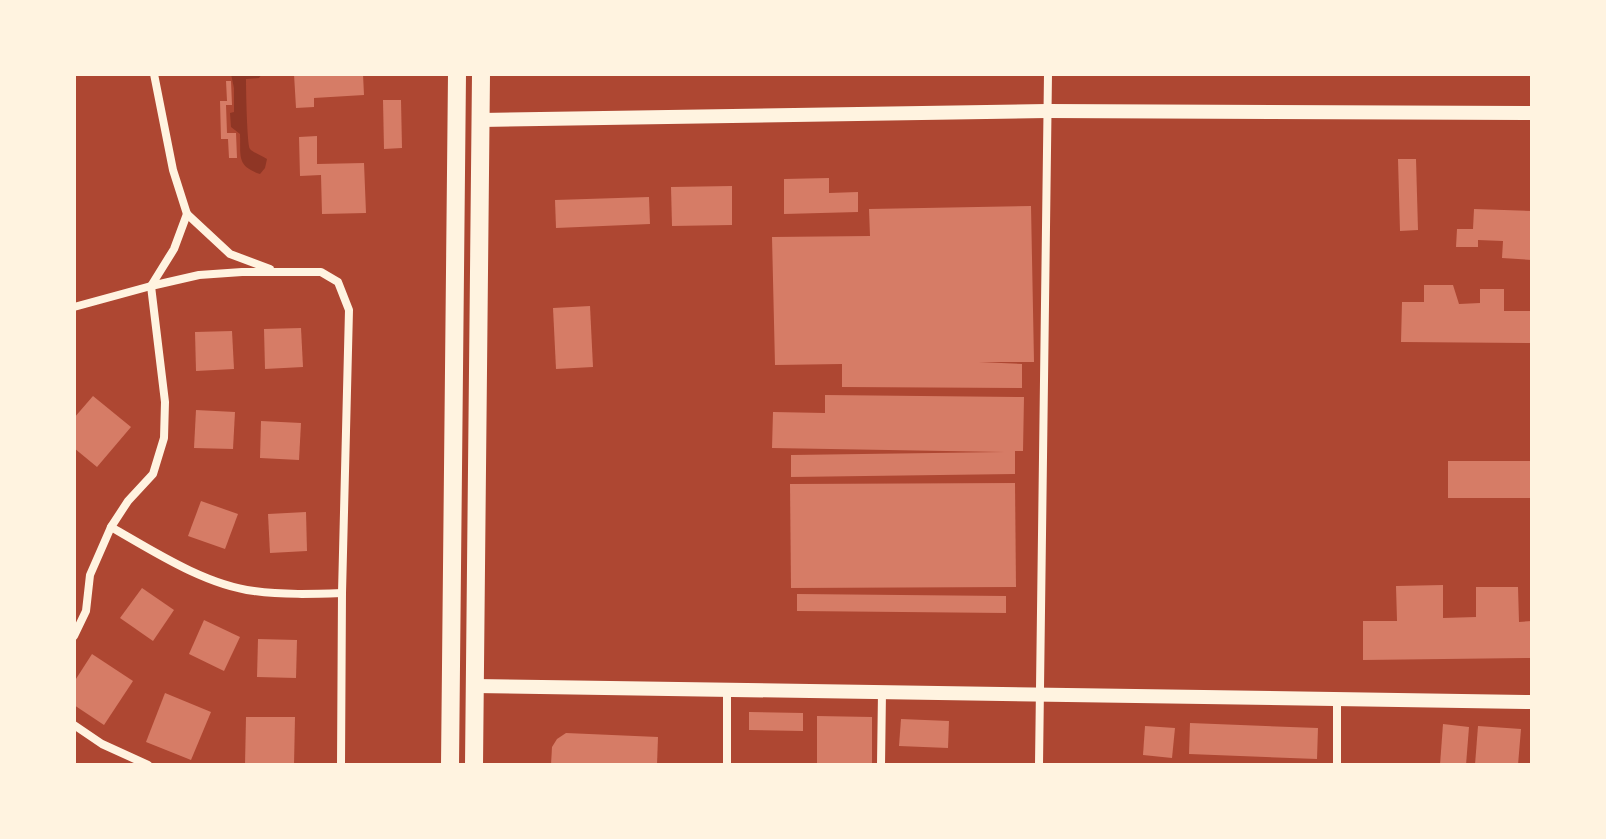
<svg xmlns="http://www.w3.org/2000/svg" width="1606" height="839" viewBox="0 0 1606 839" font-family="Roboto,sans-serif">
  <style>
    .green { fill: #ae4732 }
    .water { fill: #8f3625 }
    .building { fill: #d67c66 }
    .lines { fill: none; stroke-linecap: round; stroke-linejoin: round }
    .minor { stroke: #fff3e0; stroke-width: 8 }
    .tertiary { stroke: #fff3e0; stroke-width: 14 }
    .trunk { stroke: #fff3e0; stroke-width: 18 }
  </style>
  <rect width="100%" height="100%" fill="#c8553d"/>
  <rect class="green" x="74" y="74" width="1458" height="691"/>
  <path class="water" d="M231 74H262L259 78 246 79C246 88 247 146 250 149 254 153 262 156 267 159L265 168 260 174C236 166 241 156 240 134L231 127 230 113 234 112V88Z"/>
  <g class="building">
    <polygon points="294,74 363,74 364,95 314,98 314,107 296,108"/>
    <polygon points="226,81 231,81 232,105 226,105 227,133 236,133 237,158 229,158 228,139 221,139 220,101 227,101"/>
    <polygon points="383,100 401,100 402,148 384,149"/>
    <polygon points="317,136 317,164 364,163 366,213 322,214 321,175 300,176 299,137"/>
    <polygon points="1398,159 1416,159 1418,230 1400,231"/>
    <polygon points="829,178 829,193 858,192 858,212 784,214 784,179"/>
    <polygon points="732,186 732,225 672,226 671,187"/>
    <polygon points="649,197 650,224 556,228 555,200"/>
    <polygon points="1031,206 1034,362 979,362 1022,364 1022,388 842,387 842,364 775,365 772,237 870,236 869,209"/>
    <polygon points="1474,209 1532,211 1532,260 1502,258 1503,241 1478,240 1478,247 1456,247 1457,229 1473,229"/>
    <polygon points="1424,285 1453,285 1459,304 1480,303 1480,289 1504,289 1504,311 1532,311 1532,343 1401,342 1402,302 1424,302"/>
    <polygon points="590,306 593,367 556,369 553,308"/>
    <polygon points="301,328 303,367 265,369 264,329"/>
    <polygon points="232,331 234,369 196,371 195,332"/>
    <polygon points="825,395 1024,397 1023,451 1015,451 1015,474 791,477 791,455 1004,452 772,448 773,412 825,413"/>
    <polygon points="93,396 131,427 97,467 74,448 74,418"/>
    <polygon points="196,410 235,412 233,449 194,448"/>
    <polygon points="261,421 301,423 299,460 260,458"/>
    <rect x="1448" y="461" width="84" height="37"/>
    <polygon points="1015,483 1016,587 791,588 790,484"/>
    <polygon points="201,501 238,514 225,549 188,536"/>
    <polygon points="306,512 307,551 270,553 268,514"/>
    <polygon points="1443,585 1443,618 1476,617 1476,587 1518,587 1519,622 1532,621 1532,658 1363,660 1363,621 1397,621 1396,586"/>
    <polygon points="142,588 174,610 153,641 120,618"/>
    <polygon points="797,594 1006,596 1006,613 797,611"/>
    <polygon points="204,620 240,637 224,671 189,654"/>
    <polygon points="258,639 297,640 296,678 257,677"/>
    <polygon points="92,654 133,681 104,725 74,705 74,682"/>
    <polygon points="165,693 211,712 191,760 146,742"/>
    <polygon points="749,712 803,713 803,731 749,730"/>
    <polygon points="817,716 872,717 872,765 817,765"/>
    <polygon points="246,717 295,717 294,765 245,765"/>
    <polygon points="901,719 949,721 948,748 899,746"/>
    <polygon points="1190,723 1318,728 1317,759 1189,754"/>
    <polygon points="1443,724 1469,727 1466,765 1440,765"/>
    <polygon points="1145,726 1175,728 1172,758 1143,755"/>
    <polygon points="1478,726 1521,729 1518,765 1475,765"/>
    <polygon points="566,733 658,737 657,765 551,765 552,747 557,739"/>
  </g>
  <g class="lines">
    <g class="minor">
      <polyline points="154,74 173,170 187,214 230,254 270,269"/>
      <polyline points="74,307 151,286 174,249 187,214"/>
      <polyline points="111,527 128,501 153,474 164,438 165,402 151,286 199,275 242,272 321,272 338,282 349,310 342,593 341,765"/>
      <path d="M74 636 86 611 90 575 111 527C153 551 205 585 254 591 283 595 313 594 342 593"/>
      <polyline points="74,725 102,744 148,765"/>
      <polyline points="727,765 727,690"/>
      <polyline points="881,765 882,692"/>
      <polyline points="1039,765 1048,74"/>
      <polyline points="1337,765 1337,699"/>
    </g>
    <g class="tertiary">
      <polyline points="481,120 1047,111 1532,113"/>
      <polyline points="475,686 1532,702"/>
    </g>
    <g class="trunk">
      <polyline points="450,765 457,74"/>
      <polyline points="474,765 481,74"/>
    </g>
  </g>
  <rect width="1606" height="839" fill="none" stroke="#fff3e0" stroke-width="152"/>
</svg>
